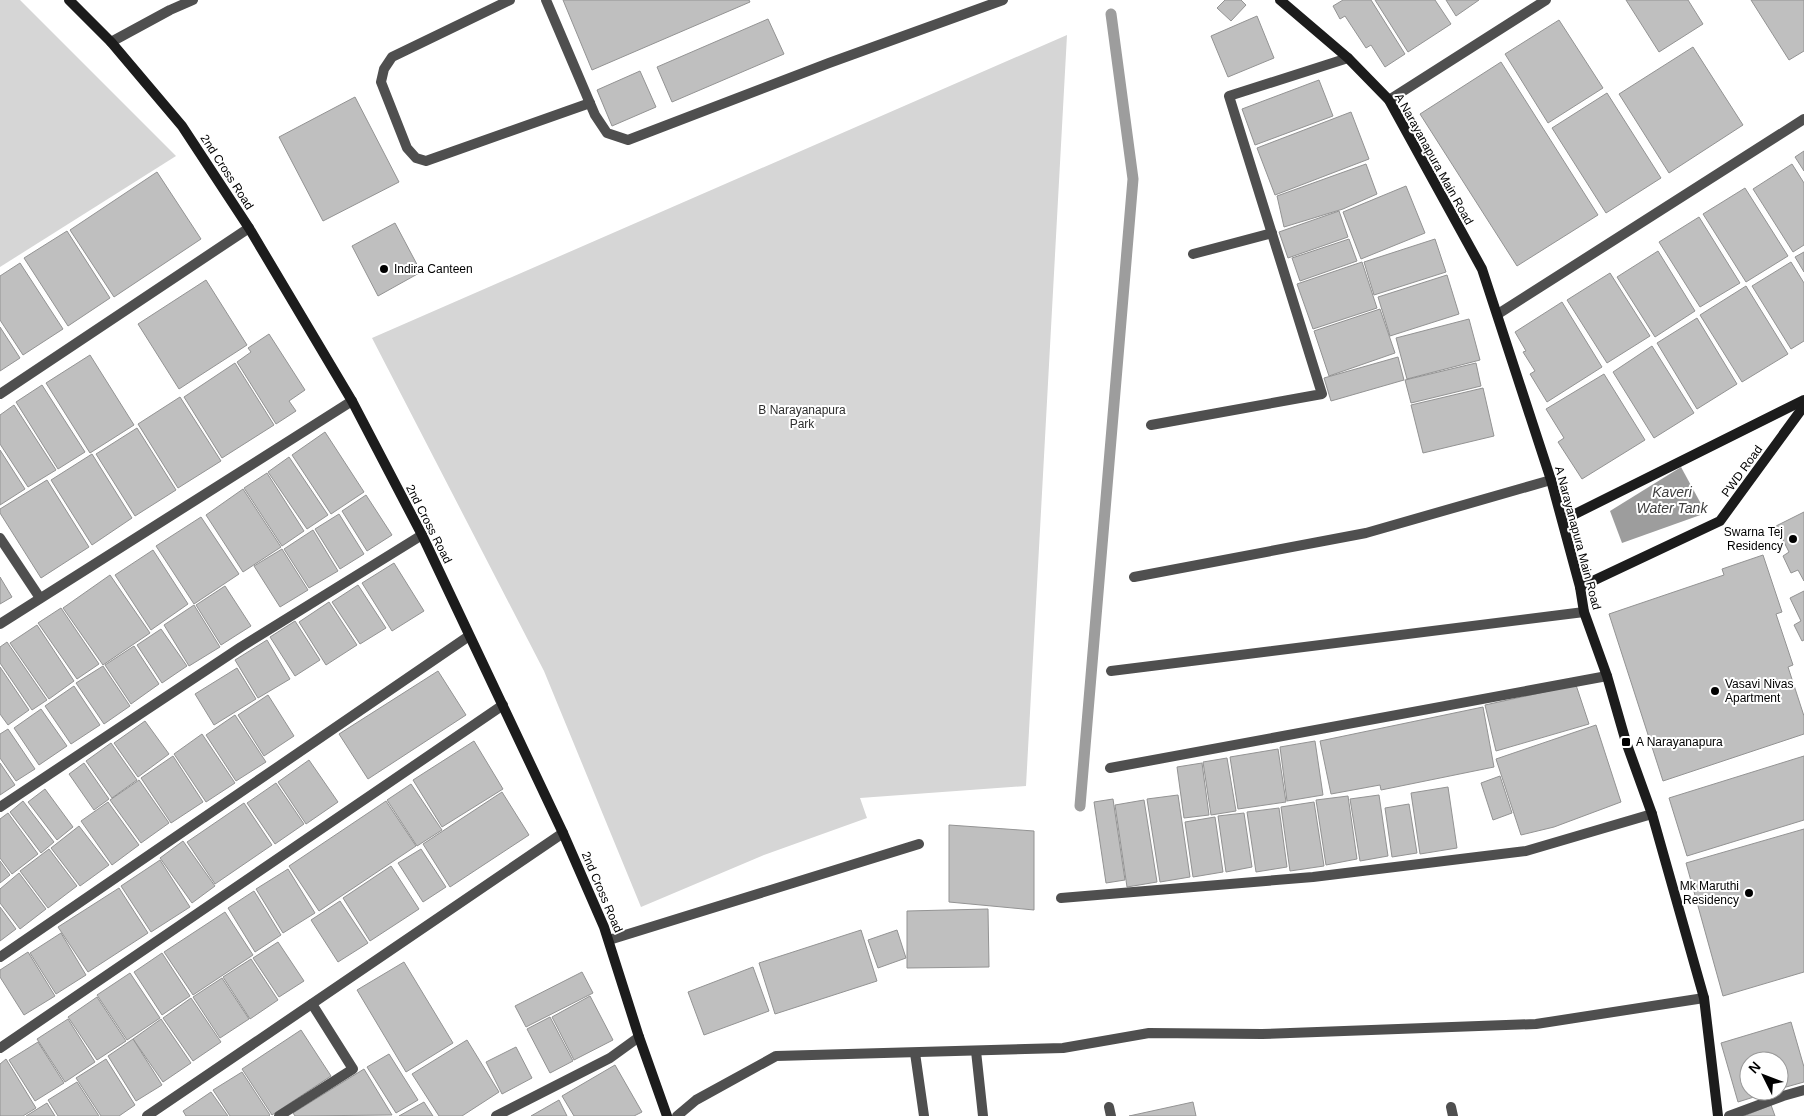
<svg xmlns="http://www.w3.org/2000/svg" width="1804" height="1116" viewBox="0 0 1804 1116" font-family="Arial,sans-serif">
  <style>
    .green { fill: #d6d6d6 }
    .water { fill: #9d9d9d }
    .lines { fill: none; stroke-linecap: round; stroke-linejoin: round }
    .stream { stroke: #9d9d9d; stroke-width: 11 }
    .building { fill: #bfbfbf; stroke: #939393 }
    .lane { stroke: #4f4f4f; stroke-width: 10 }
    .street { stroke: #4f4f4f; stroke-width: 10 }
    .secondary { stroke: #1c1c1c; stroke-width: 10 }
    .poi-dot { fill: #000; stroke: #fff; stroke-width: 2 }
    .labels { text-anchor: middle; stroke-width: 4; stroke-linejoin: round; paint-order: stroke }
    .street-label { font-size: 12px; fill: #000; stroke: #fff }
    .poi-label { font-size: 12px; fill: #000; stroke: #fff; text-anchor: start }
    .park-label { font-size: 12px; fill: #2d2d2d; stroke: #fff }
    .water-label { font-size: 14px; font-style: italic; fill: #3e3e3e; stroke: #fff }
  </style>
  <rect width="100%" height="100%" fill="#fff"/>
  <g class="green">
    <polygon points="0,0 20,0 176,156 0,267"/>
    <polygon points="1067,35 1026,786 860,798 867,818 764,855 641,907 544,671 372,338"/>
  </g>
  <polygon class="water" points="1681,467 1706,513 1622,543 1610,511"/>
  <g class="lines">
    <polyline class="stream" points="1080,806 1133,179 1111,14"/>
  </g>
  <g class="building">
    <polygon points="563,0 749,0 750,2 592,70"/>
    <polygon points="1225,0 1241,0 1246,5 1231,21 1217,8"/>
    <polygon points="1343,0 1371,0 1405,54 1385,67 1371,45 1366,48 1345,16 1340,19 1333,6"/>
    <polygon points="1375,0 1435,0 1451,24 1408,52"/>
    <polygon points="1446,0 1479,0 1456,16"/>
    <polygon points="1626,0 1688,0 1703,24 1659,52"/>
    <polygon points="1751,0 1804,0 1804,51 1789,60"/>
    <polygon points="1257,16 1274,58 1228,77 1211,36"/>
    <polygon points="768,19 784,54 672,102 657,67"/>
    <polygon points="1559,20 1603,88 1548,123 1505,54"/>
    <polygon points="1693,47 1743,125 1669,173 1619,94"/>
    <polygon points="1501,62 1598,215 1517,266 1420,114"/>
    <polygon points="640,71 656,107 612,126 597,90"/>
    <polygon points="1319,80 1333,116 1255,145 1242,109"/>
    <polygon points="1607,93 1661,178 1606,213 1552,128"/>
    <polygon points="355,97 399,182 323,221 279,137"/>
    <polygon points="1351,112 1369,159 1275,195 1257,148"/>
    <polygon points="1804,151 1804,171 1795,157"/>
    <polygon points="1366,164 1377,194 1343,209 1284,227 1277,196"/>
    <polygon points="1792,164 1804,183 1804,245 1793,252 1753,189"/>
    <polygon points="157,172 201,239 114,297 70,230"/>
    <polygon points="1406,186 1425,233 1361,259 1343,212"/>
    <polygon points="1745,188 1788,256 1746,282 1703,214"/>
    <polygon points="1339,211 1348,237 1288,258 1279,232"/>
    <polygon points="1699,217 1740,283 1700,307 1659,242"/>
    <polygon points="395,223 421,272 378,296 352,246"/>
    <polygon points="67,231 110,298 68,326 24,258"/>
    <polygon points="1349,239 1357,261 1300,281 1292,258"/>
    <polygon points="1435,239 1446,272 1374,295 1364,262"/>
    <polygon points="1658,251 1695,311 1655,337 1617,277"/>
    <polygon points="1804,252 1804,272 1795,257"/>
    <polygon points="1362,262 1377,308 1313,329 1297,284"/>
    <polygon points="1791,262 1804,283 1804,341 1791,349 1752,286"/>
    <polygon points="20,263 63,329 23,355 0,320 0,276"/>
    <polygon points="1610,273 1650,336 1607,363 1567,300"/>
    <polygon points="1447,275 1459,314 1390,336 1378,297"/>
    <polygon points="206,280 247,345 179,389 138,324"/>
    <polygon points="1746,286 1788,354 1742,382 1700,315"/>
    <polygon points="1562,302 1602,367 1547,402 1530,374 1535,371 1523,352 1526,351 1515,332"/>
    <polygon points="1380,309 1395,353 1329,376 1314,331"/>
    <polygon points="1697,318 1737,384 1697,409 1657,343"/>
    <polygon points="1469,319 1480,360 1407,379 1396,338"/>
    <polygon points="0,327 20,358 0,371"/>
    <polygon points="269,334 305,390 289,401 296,411 276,424 237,362 251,352 248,348"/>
    <polygon points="1652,346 1694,413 1654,438 1613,372"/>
    <polygon points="90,355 134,425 90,453 46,383"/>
    <polygon points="1398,357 1404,380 1331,401 1324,378"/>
    <polygon points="235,363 274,425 222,458 184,397"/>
    <polygon points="1476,363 1481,386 1411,403 1405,380"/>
    <polygon points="1604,374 1645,440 1582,479 1558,442 1564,438 1546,409"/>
    <polygon points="42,385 85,452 58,469 16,402"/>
    <polygon points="1483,388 1494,436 1423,453 1411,405"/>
    <polygon points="180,397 221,461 178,488 138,424"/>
    <polygon points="14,405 56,470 28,487 0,444 0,415"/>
    <polygon points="137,428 176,490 135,516 96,454"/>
    <polygon points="325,432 364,492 331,514 292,455"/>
    <polygon points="0,450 25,489 0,505"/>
    <polygon points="92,454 132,518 92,545 51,480"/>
    <polygon points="289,457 328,515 307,529 268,472"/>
    <polygon points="267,473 304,531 282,546 244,488"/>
    <polygon points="47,480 89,547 41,578 0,513 0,509"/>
    <polygon points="243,489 281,547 243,572 206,515"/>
    <polygon points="366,495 392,535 367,551 342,511"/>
    <polygon points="1804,512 1804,581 1798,570 1791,573 1783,556 1789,552 1776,526"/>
    <polygon points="339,514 364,554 340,569 315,529"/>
    <polygon points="201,517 239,574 194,604 156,546"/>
    <polygon points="313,530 338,571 309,588 284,549"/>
    <polygon points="282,549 308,590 280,607 254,566"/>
    <polygon points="153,550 188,604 151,630 115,575"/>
    <polygon points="1763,555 1782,612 1776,614 1793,665 1788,667 1804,716 1804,734 1663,781 1609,614 1724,575 1722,569"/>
    <polygon points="394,563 424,611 392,631 362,583"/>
    <polygon points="110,575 150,633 103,665 63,608"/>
    <polygon points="0,577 12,597 0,604"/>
    <polygon points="358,585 386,628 360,644 332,602"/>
    <polygon points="225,586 251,626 221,645 196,605"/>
    <polygon points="1804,591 1804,640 1802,641 1794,625 1801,621 1790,598"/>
    <polygon points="329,602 357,645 326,665 299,622"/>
    <polygon points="194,605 220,647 189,666 164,625"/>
    <polygon points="61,608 99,664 77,679 38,623"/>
    <polygon points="295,621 320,660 295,676 270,637"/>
    <polygon points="37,625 74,681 49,699 10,643"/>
    <polygon points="161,629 187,666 162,683 137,645"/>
    <polygon points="267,640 290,679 258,698 235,660"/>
    <polygon points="7,642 47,700 32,710 0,663 0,647"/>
    <polygon points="134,646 159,684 131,704 105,665"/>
    <polygon points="103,666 130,706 104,724 76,683"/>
    <polygon points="0,667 29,710 8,725 0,714"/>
    <polygon points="237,668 256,699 214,725 195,694"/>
    <polygon points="438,671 466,715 368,779 339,734"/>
    <polygon points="1576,685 1589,724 1496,751 1485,705"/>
    <polygon points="74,686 100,725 71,744 45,706"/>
    <polygon points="268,695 294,736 264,756 238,715"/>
    <polygon points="1483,707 1494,767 1381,790 1380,785 1331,794 1320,741"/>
    <polygon points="41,709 67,746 39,765 14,728"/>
    <polygon points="235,715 266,762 236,781 206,735"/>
    <polygon points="145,721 169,754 138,777 114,743"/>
    <polygon points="1596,725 1621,802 1554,827 1521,835 1496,759"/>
    <polygon points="8,729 35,769 16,781 0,758 0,734"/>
    <polygon points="202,734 235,783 206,802 174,754"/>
    <polygon points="474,741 503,789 442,827 413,780"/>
    <polygon points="1315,741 1323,795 1287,801 1280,747"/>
    <polygon points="111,743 137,780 112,798 86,761"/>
    <polygon points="1278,749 1286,802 1238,809 1230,757"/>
    <polygon points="173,756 203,802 171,823 141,778"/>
    <polygon points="1804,756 1804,820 1687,856 1669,798"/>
    <polygon points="1227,758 1236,811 1211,815 1203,762"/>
    <polygon points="309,760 338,802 306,824 278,782"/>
    <polygon points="0,763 15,785 0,795"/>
    <polygon points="84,763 109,799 94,810 69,774"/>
    <polygon points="1202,763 1209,815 1184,818 1177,767"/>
    <polygon points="1500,776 1512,813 1493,820 1481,783"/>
    <polygon points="139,780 169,823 141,843 110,800"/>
    <polygon points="276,783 304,824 275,844 247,803"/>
    <polygon points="411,784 442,830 417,846 387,800"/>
    <polygon points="1448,787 1457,848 1420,854 1411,793"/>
    <polygon points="45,789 73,827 57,840 28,802"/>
    <polygon points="502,792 529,835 450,887 423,844"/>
    <polygon points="1178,795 1190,877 1160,882 1147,799"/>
    <polygon points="1379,795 1388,856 1360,861 1350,799"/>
    <polygon points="1348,796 1357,859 1326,865 1316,800"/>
    <polygon points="1113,799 1125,880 1106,883 1094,802"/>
    <polygon points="1144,800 1157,882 1127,887 1115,805"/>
    <polygon points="23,801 54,842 41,853 10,812"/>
    <polygon points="386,801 416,846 319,911 289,866"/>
    <polygon points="108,802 139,845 112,865 81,821"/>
    <polygon points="1314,802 1324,866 1290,871 1281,807"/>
    <polygon points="244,803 272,845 215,884 187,842"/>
    <polygon points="1409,804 1417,853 1392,857 1385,808"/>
    <polygon points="1279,808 1287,867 1256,872 1247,812"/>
    <polygon points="8,813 38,854 12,874 0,858 0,819"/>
    <polygon points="1244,813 1252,867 1226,872 1218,816"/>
    <polygon points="1215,817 1223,872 1193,877 1185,822"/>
    <polygon points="949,825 1034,831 1034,910 949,902"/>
    <polygon points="79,826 109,865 80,886 51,848"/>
    <polygon points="1804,829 1804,972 1723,996 1686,863"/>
    <polygon points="183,841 215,886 192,903 160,858"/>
    <polygon points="49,849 77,886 48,908 20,871"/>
    <polygon points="421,849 446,887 423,902 398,863"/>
    <polygon points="160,860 190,907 151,932 121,886"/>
    <polygon points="0,861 10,875 0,883"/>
    <polygon points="391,866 419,909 370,941 343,898"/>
    <polygon points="288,869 315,913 283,933 256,889"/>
    <polygon points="19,873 46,909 20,929 0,903 0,889"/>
    <polygon points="119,888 148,933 88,972 58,927"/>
    <polygon points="254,891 281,935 255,952 228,908"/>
    <polygon points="340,901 368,943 338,962 311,920"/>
    <polygon points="0,907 16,929 0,941"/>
    <polygon points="988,909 989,967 907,968 907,911"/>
    <polygon points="225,912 253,955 193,995 164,952"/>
    <polygon points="861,930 877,981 775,1014 759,963"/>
    <polygon points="897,930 906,958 878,968 868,940"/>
    <polygon points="61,933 86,975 56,994 30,953"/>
    <polygon points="278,942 304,981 279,997 253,958"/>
    <polygon points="28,952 55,996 24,1015 0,977 0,970"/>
    <polygon points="162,953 190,996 162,1015 134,972"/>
    <polygon points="251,959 278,1000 250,1019 223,977"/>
    <polygon points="404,962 453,1043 406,1072 357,990"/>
    <polygon points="753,967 769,1011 704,1035 688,992"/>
    <polygon points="582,972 593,993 526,1027 515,1006"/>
    <polygon points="130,973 160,1018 127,1040 97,995"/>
    <polygon points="222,978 249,1019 220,1038 193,997"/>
    <polygon points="590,996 613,1040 574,1060 552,1017"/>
    <polygon points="97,997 126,1041 97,1060 68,1017"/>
    <polygon points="191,998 221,1042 193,1061 163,1018"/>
    <polygon points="550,1017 573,1061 550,1073 527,1029"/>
    <polygon points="68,1019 95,1062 65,1082 37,1039"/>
    <polygon points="161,1019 191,1063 163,1082 133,1039"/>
    <polygon points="1791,1022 1804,1067 1804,1082 1779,1089 1779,1061 1749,1061 1749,1091 1773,1091 1738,1102 1721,1043"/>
    <polygon points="301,1030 331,1076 272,1115 242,1069"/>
    <polygon points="133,1039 162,1085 136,1101 108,1056"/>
    <polygon points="467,1040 499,1092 462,1116 439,1116 412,1074"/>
    <polygon points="38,1042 64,1083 35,1101 9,1060"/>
    <polygon points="516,1047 532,1078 502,1094 486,1062"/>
    <polygon points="389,1054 418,1100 396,1113 367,1067"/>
    <polygon points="6,1059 36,1108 23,1116 0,1116 0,1064"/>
    <polygon points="106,1059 135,1105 119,1116 101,1116 76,1078"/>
    <polygon points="615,1065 642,1112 634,1116 574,1116 562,1096"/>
    <polygon points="364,1069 392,1115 295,1116 293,1113"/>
    <polygon points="242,1072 270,1115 269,1116 230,1116 213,1090"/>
    <polygon points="77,1082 99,1116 58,1116 48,1100"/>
    <polygon points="211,1092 228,1116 186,1116 183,1111"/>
    <polygon points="559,1100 567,1116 531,1116"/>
    <polygon points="424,1102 433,1116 399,1116"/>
    <polygon points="1193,1102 1196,1116 1129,1116"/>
    <polygon points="47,1103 55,1116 26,1116"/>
    <polygon points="1771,1105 1775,1116 1744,1116"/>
  </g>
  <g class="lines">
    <g class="lane">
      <polyline points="510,0 392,57 384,69 381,82 407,148 416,158 426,161 590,103"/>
      <polyline points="546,0 595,115 607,133 628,140 829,63 1003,0"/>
      <polyline points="111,42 170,10 193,0"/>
      <polyline points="609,940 919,844"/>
    </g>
    <g class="street">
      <polyline points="1389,100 1546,0"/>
      <polyline points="1193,254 1272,233"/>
      <polyline points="1498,314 1804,119"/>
      <polyline points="0,394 249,228"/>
      <polyline points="1151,425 1322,394 1229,96 1348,58"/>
      <polyline points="0,538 40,598"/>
      <polyline points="1134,577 1366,533 1551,480"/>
      <polyline points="0,624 352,401"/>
      <polyline points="1111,671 1584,612"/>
      <polyline points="1110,768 1607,676"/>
      <polyline points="0,807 241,647 422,535"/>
      <polyline points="1061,898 1313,877 1526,851 1652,814"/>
      <polyline points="0,957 469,636"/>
      <polyline points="0,1048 503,705"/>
      <polyline points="976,1051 983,1116"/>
      <polyline points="915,1053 924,1116"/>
      <polyline points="1109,1107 1111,1116"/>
      <polyline points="1451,1107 1453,1116"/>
      <polyline points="147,1116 563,833"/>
      <polyline points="279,1116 353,1069 312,1004"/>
      <polyline points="496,1116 610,1058 639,1037"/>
      <polyline points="677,1116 696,1100 776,1056 1063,1048 1149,1033 1262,1034 1536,1024 1704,998"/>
      <polyline points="1729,1116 1783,1096 1804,1090"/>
    </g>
    <g class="secondary">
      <polyline points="69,0 111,42 182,126 249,228 352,401 422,535 563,833 604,927 639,1037 667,1116"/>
      <polyline points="1280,0 1348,58 1389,100 1482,269 1551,480 1580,587 1584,612 1607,676 1626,742 1652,814 1704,998 1718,1116"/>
      <polyline points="1563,520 1804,400"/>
      <polyline points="1580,587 1720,521 1804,406"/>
    </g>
  </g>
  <g class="poi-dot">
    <circle cx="384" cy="269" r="5"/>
    <circle cx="1793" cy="539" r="5"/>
    <circle cx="1715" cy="691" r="5"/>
    <rect x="1621" y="737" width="10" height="10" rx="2.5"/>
    <circle cx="1749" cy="893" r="5"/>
  </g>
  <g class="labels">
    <g class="street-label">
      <text transform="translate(1434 159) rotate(61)" y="4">A Narayanapura Main Road</text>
      <text transform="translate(227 172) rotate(57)" y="4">2nd Cross Road</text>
      <text transform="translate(1742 471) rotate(-54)" y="4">PWD Road</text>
      <text transform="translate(429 524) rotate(63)" y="4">2nd Cross Road</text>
      <text transform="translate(1578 538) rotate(75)" y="4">A Narayanapura Main Road</text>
      <text transform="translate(602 892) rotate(67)" y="4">2nd Cross Road</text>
    </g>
    <g class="poi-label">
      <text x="394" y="273">Indira Canteen</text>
      <text x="1783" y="536" text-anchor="end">Swarna Tej<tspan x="1783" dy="14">Residency</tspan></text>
      <text x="1725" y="688">Vasavi Nivas<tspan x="1725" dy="14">Apartment</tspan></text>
      <text x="1636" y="746">A Narayanapura</text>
      <text x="1739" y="890" text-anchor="end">Mk Maruthi<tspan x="1739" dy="14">Residency</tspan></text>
    </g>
    <g class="park-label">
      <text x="802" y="414">B Narayanapura<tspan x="802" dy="14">Park</tspan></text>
    </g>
    <g class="water-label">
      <text x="1672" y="497">Kaveri<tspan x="1672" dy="16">Water Tank</tspan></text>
    </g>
  </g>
  <g transform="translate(1764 1076) rotate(312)"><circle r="24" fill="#ffffff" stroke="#999999"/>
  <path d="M0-4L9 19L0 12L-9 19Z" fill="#000000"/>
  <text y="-8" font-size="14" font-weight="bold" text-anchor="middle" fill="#000000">N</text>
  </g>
</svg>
